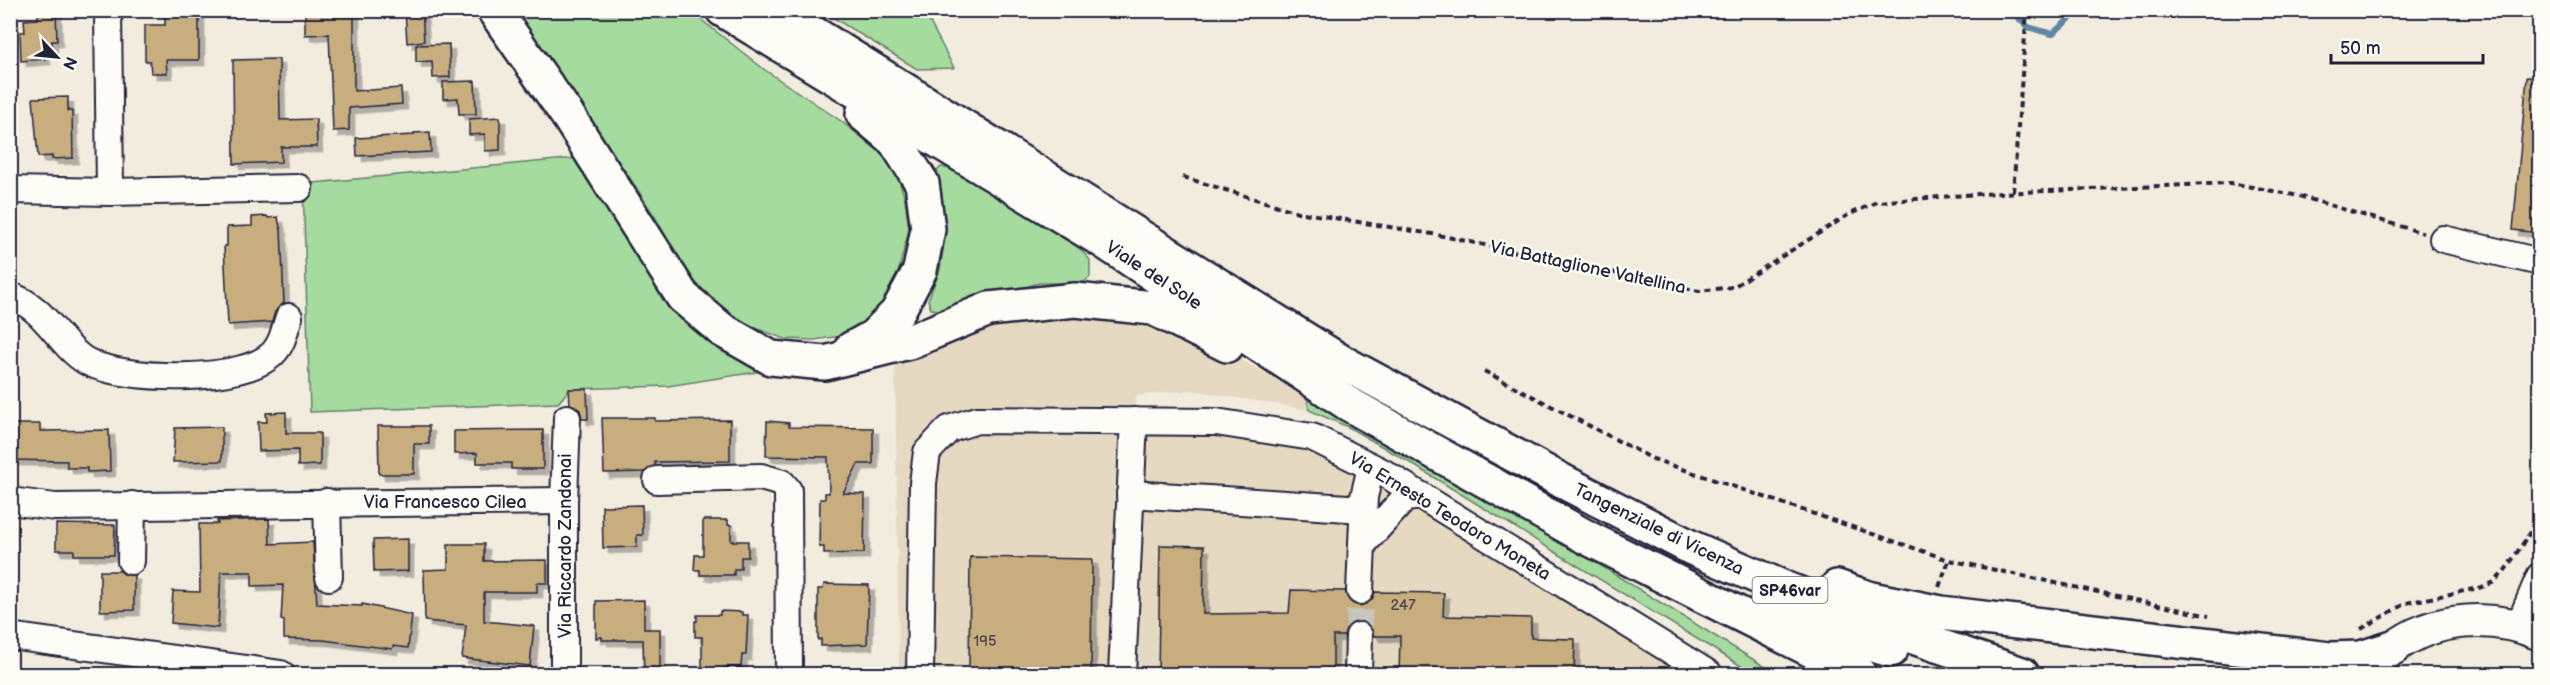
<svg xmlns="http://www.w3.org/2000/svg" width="2550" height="685" viewBox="0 0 2550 685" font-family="'Balsamiq Sans',sans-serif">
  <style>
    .built { fill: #e5d9c2 }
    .green { fill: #a5db9e; stroke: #647e6c; stroke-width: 1.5 }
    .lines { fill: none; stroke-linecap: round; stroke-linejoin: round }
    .stream { stroke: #5f86a3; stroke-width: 6 }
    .building { fill: #c8ae7f; stroke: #22223b; stroke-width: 1.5; filter: url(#shadow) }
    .minor-tunnel { stroke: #c8c4be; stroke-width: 26; stroke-dasharray: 26 13; stroke-linecap: butt }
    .minor-casing { stroke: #22223b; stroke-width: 30 }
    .major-casing { stroke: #22223b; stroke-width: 36 }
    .highway-casing { stroke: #22223b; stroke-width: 38 }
    .path { stroke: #22223b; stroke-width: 4; stroke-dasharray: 6 4.5; stroke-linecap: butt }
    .minor { stroke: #fdfcf7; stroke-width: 26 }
    .major { stroke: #fdfcf7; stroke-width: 32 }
    .highway { stroke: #fdfcf7; stroke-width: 33 }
    .labels { text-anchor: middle; stroke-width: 5; stroke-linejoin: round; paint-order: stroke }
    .number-label { font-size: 15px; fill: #4c454c }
    .shield { fill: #fdfcf7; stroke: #646373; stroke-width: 1.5 }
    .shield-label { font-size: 16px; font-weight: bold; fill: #22223b }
    .street-label { font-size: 18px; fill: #22223b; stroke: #fdfcf7 }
  </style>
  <defs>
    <filter id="shadow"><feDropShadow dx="5.5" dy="5.5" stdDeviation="0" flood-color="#0004"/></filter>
  </defs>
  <rect width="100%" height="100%" fill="#f2ecdf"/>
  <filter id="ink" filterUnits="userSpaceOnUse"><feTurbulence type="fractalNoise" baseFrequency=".0167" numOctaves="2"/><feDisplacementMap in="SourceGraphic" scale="12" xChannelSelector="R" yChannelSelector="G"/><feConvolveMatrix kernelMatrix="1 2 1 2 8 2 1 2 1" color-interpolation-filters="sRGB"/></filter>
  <g filter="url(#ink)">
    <polygon class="built" points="1107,316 1134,320 1214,344 1307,397 1309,410 1190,390 1136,396 1134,417 1297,431 1711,674 899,674 895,362 963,337 1019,321 1049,317"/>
    <g class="green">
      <polygon points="510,11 690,11 765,70 841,121 880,152 898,177 905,199 909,229 895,286 875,315 848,335 814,340 785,339 750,326 721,307 684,271 657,220 628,175 565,91"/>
      <polygon points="822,11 924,11 954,68 917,69"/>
      <polygon points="577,158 596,187 775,369 668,386 570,389 558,403 310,412 303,184"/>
      <polygon points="941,167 952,169 1073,241 1090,260 1090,277 1083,283 1039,283 947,311 931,309 928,300 940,270 946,231 932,176"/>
      <polygon points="1307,397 1373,426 1767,668 1782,674 1754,674 1407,461 1350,428 1309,410"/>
    </g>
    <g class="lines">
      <polyline class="stream" points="2010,10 2028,27 2052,34 2073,16 2075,10"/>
    </g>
    <g class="building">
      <polygon points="38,10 56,10 57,41 52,41 52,50 44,50 45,59 21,61 20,32 25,32 24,20 38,19"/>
      <polygon points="165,10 199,10 199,60 166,60 167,73 151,73 150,61 145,61 145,25 165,25"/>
      <polygon points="305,10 354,10 354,91 401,88 402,104 349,108 349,130 333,131 329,34 305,35"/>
      <polygon points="405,10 422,10 424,41 407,43"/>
      <polygon points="449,44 450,77 433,78 432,61 416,62 416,45"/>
      <polygon points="279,59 280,120 316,119 317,147 281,147 281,162 234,164 233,60"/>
      <polygon points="2527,77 2540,78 2540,233 2513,230"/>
      <polygon points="475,81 476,114 459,114 458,98 443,99 443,82"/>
      <polygon points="68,97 68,111 72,111 73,158 52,159 52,156 38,157 33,98"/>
      <polygon points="500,117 500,150 485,151 485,134 469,135 469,119"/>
      <polygon points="430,132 431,152 357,156 356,138 414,135 414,133"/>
      <polygon points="267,216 268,218 278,217 280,228 281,228 284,303 275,312 272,322 228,325 224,246 227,246 227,227 252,226 252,217"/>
      <polygon points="569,389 587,389 588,419 582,419 580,410 570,404"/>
      <polygon points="286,412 286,433 320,433 320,465 298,466 298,450 259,451 258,422 267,422 266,413"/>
      <polygon points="602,418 655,418 655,421 730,420 730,461 655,462 655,466 644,472 604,473"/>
      <polygon points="767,421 789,423 789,427 873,428 873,464 858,464 843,493 865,494 864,553 824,554 824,547 819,547 820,499 825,499 825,493 829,493 828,457 766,456"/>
      <polygon points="10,424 40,424 40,431 109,430 110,471 87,472 87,468 67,468 67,461 10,460"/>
      <polygon points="378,426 429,426 429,444 414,444 414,474 379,474"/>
      <polygon points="222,427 222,461 173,462 175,428"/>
      <polygon points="543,430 543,469 511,469 511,463 477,463 477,453 454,454 454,431"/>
      <polygon points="642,505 643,535 637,535 637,547 603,548 602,506"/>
      <polygon points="269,519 270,544 313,542 317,604 362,606 362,604 412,615 408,648 393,646 392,649 323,640 284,639 284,621 281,620 283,585 252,586 252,572 221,572 218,628 171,623 173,591 200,592 199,524 218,524 217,521"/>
      <polygon points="703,520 728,520 728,525 731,525 731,541 748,541 748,557 741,557 741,569 734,569 734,575 700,575 700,570 694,570 695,555 703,555"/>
      <polygon points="56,524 115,525 114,555 74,555 74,550 56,550"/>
      <polygon points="408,539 408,571 374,572 373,540"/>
      <polygon points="448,544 484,544 484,561 547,560 547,583 537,583 537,592 484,592 484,621 534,626 530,666 462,658 466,625 425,621 424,570 448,569"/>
      <polygon points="1160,545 1204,546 1203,614 1289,613 1291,590 1345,591 1352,603 1360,606 1372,599 1375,592 1444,593 1443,616 1531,618 1531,638 1575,639 1574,675 1399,675 1400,636 1374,636 1367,624 1359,621 1347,628 1344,636 1333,636 1333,675 1158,675"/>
      <polygon points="970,557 1092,559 1091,675 969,675"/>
      <polygon points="100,571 120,571 124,574 134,575 134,610 100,611"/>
      <polygon points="824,584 869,585 867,644 821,646 821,639 818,640 818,589 823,589"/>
      <polygon points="644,600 644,629 660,629 660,675 644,675 643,640 602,640 602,637 596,638 596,601"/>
      <polygon points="720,611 742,612 742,615 748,615 746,655 742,655 741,667 725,667 725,670 702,670 702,637 695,637 695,621 697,621 697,615 720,615"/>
    </g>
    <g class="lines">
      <polyline class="minor-tunnel" points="1359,636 1360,591"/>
      <g class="minor-casing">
        <g id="minor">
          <polyline points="108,10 110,192"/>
          <polyline points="10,190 110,192 299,188"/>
          <polyline points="2443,239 2540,262"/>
          <path d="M10 296C45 306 59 345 86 361 121 381 248 385 275 351 283 342 285 328 289 317"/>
          <polyline points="657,480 761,477 782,483 788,490 789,674"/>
          <polyline points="1130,494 1363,509"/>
          <polyline points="10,501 55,507 564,501"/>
          <polyline points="327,502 329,577"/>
          <polyline points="1362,545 1405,498 1422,496"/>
          <polyline points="131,561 132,505"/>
          <polyline points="1360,591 1364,497 1371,467"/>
          <polyline points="2519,626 2540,576"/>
          <polyline points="10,636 281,674"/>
          <polyline points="564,674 564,501 567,418"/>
          <polyline points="920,674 923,483 927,452 949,429 977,420 1216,422 1312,437 1384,473 1709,674"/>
          <polyline points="1122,674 1134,421"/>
          <polyline points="1358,674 1359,636"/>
        </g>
      </g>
      <g class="major-casing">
        <path id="major" d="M2365 674C2374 666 2382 656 2392 649 2434 616 2493 614 2540 634"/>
      </g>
      <g class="highway-casing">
        <g id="highway">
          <polyline points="494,10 568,116 683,297 722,330 771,358 825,363 909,342 989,309 1075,300 1153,308 1227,345"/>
          <polyline points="723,10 1103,241 1347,403 1586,537 1859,674"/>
          <polyline points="776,10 1340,361 1566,483 1692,548 1784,588 1881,626 2022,674"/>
          <polyline points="851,349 873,337 897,313 920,270 928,229 922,183 895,141 863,114"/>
          <polyline points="1837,587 1871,599 1941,613 2330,659 2361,658 2393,648"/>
          <polyline points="1766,608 1844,637 1891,650"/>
        </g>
      </g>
      <g class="path">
        <polyline points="1183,177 1298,212 1438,235 1699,291 1733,287 1848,215 1877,202 1978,194 2231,183 2299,196 2423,233"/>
        <polyline points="2013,192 2027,10"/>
        <polyline points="1484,371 1653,459 1949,560 2209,616"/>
        <polyline points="1939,587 1949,560"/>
        <polyline points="2361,629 2406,603 2479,588 2495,582 2506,569 2540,518"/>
      </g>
      <use href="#minor" class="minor"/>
      <use href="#major" class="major"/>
      <use href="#highway" class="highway"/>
    </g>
  </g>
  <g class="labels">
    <g class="number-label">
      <text x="1403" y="610">247</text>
      <text x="985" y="646">195</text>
    </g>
    <rect class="shield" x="1752.5" y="577" width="75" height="26" rx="4.5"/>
    <g class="shield-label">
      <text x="1790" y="596">SP46var</text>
    </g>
    <g class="street-label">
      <text transform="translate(1588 267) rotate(12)" y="6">Via Battaglione Valtellina</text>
      <text transform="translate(1154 275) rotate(33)" y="6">Viale del Sole</text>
      <text x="445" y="508">Via Francesco Cilea</text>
      <text transform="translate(1450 516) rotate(31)" y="6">Via Ernesto Teodoro Moneta</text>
      <text transform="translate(1659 529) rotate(26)" y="6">Tangenziale di Vicenza</text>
      <text transform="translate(565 546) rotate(-90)" y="6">Via Riccardo Zandonai</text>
    </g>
  </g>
  <rect width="2550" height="685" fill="none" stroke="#fdfcf7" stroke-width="36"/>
  <rect x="18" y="18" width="2514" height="649" fill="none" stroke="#22223b" stroke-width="2" filter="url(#ink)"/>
  <g transform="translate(57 57) rotate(116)" stroke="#fdfcf7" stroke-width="4.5" paint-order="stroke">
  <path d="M0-4.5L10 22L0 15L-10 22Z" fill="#22223b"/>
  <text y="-9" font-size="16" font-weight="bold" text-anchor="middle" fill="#22223b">N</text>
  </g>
  <path d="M2331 54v9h152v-9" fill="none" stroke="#22223b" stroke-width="3"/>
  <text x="2340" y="54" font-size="18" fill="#22223b" stroke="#fdfcf7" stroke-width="4.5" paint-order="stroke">50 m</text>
</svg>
